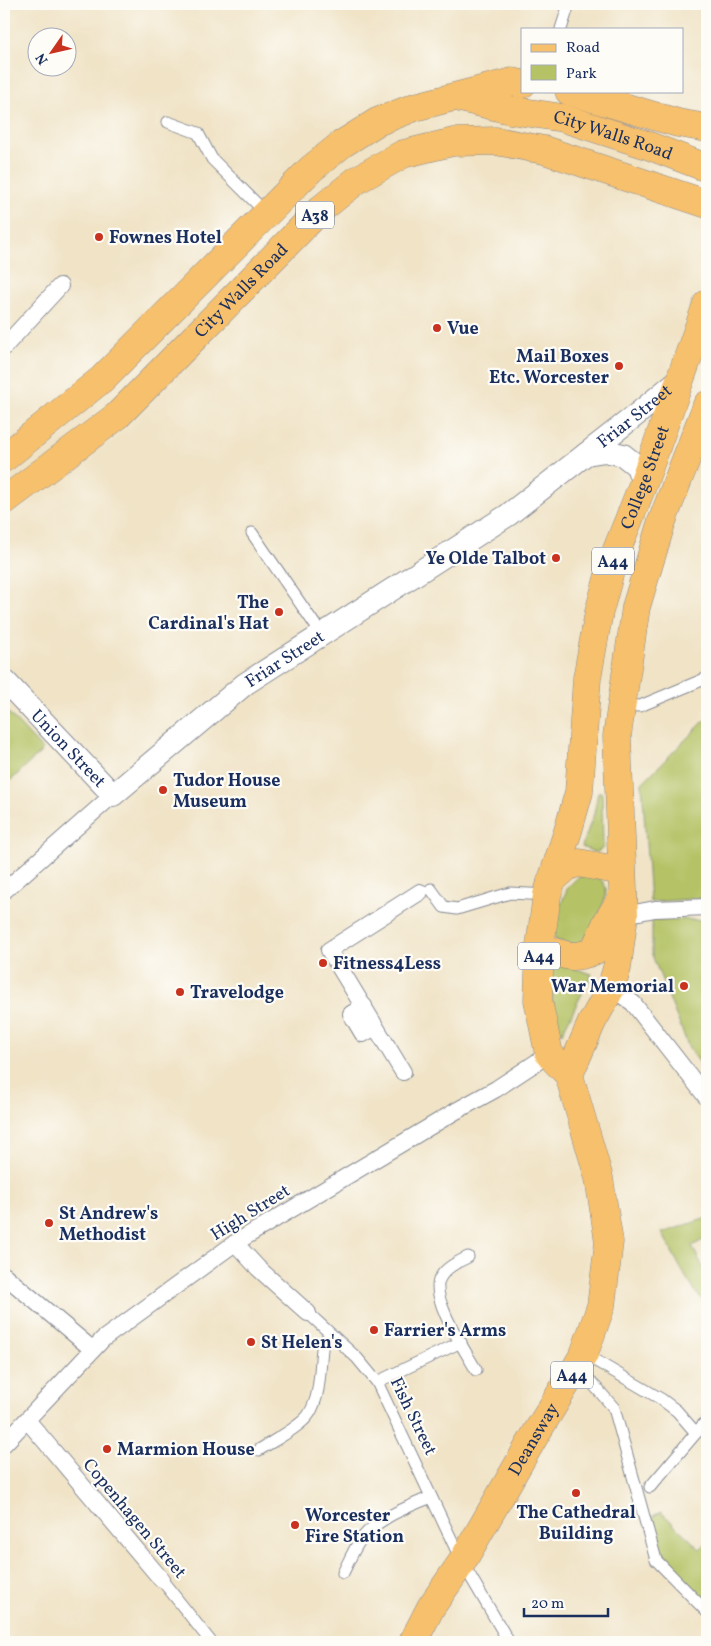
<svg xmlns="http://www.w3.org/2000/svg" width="711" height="1646" viewBox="0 0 711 1646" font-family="Vollkorn,serif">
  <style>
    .green { fill: #b5c366; stroke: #687962 }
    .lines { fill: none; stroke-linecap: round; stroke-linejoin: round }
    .service-casing { stroke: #868992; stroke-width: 13 }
    .pedestrian-casing { stroke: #868992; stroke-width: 18 }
    .minor-casing { stroke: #868992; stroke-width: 24 }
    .primary-casing { stroke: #868992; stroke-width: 29 }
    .service { stroke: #fff; stroke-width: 11 }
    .pedestrian { stroke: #fff; stroke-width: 16 }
    .minor { stroke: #fff; stroke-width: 22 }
    .primary { stroke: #f7c06c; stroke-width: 28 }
    .poi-dot { fill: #c8321e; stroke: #fdfcf7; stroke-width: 2 }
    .labels { text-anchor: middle; stroke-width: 4.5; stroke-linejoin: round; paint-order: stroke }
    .shield { fill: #fdfcf7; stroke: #5f6c8c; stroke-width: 1 }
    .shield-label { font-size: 16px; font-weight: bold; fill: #1b2f5e }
    .street-label { font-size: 18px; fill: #1b2f5e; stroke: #fdfcf7 }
    .poi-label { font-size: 18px; font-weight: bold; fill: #1b2f5e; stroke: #fdfcf7; text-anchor: start }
  </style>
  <rect width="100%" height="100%" fill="#fdfcf7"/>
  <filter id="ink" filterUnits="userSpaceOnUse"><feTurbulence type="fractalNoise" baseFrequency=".02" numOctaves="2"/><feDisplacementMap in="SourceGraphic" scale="10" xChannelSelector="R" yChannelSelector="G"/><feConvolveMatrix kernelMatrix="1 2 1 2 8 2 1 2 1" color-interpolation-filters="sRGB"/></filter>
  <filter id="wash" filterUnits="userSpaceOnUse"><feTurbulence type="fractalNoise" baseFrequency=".0096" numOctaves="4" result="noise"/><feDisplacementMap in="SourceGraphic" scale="20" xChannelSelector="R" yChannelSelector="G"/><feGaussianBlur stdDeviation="1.12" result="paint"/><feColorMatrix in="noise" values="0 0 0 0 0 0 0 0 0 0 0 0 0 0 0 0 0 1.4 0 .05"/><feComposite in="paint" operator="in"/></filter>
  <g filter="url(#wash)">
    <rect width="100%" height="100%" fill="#f0e3c6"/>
    <g class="green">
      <polygon points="4,708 43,750 4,787"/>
      <polygon points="707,718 707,898 650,902 642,783"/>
      <polygon points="598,792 601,792 602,794 603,848 596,853 582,847 583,843 594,814"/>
      <path d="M590 875 600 878C602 881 605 885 606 888 608 902 588 936 579 946L555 940 553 923 568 887 578 877Z"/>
      <polygon points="652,919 707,920 707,1073 689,1048 652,955"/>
      <polygon points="550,961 592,974 562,1033 554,1024"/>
      <path d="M707 1218V1238L692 1246 705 1271 707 1270V1305C687 1285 676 1258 662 1233Z"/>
      <polygon points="661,1512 700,1549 707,1542 707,1605 687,1580 672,1569 662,1551 653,1516"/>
    </g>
  </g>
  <g filter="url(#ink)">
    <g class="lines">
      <g class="service-casing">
        <g id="service">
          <polyline points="561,29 569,4"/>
          <polyline points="168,122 198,133 212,159 266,213"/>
          <polyline points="252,533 322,635"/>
          <polyline points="621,705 640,706 707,678"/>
          <polyline points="431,889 444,907 457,909 510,893 547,895"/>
          <path d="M468 1257C458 1262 446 1267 440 1278 429 1297 465 1350 476 1370"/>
          <polyline points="308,1313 357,1358 377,1382 462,1562 509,1642"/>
          <polyline points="584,1354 661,1399 677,1411 696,1433 650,1487"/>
          <polyline points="577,1366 614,1408 656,1560 707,1612"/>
          <polyline points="377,1382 461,1342"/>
          <polyline points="696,1433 707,1420"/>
          <path d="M259 1450C271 1442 302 1426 309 1414 322 1394 319 1365 323 1342L332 1336"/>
          <path d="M343 1573C348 1563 353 1551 359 1542 376 1518 406 1508 431 1497"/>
          <polyline points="161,1579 211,1642"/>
        </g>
      </g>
      <g class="pedestrian-casing">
        <g id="pedestrian">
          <polyline points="4,347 60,286"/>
          <polyline points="4,891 113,795"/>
          <polyline points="624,915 655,909 707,907"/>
          <polyline points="611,988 633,1003 707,1098"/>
          <polyline points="364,1006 351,1014 363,1034 375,1027"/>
          <polyline points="403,1072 329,950 420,892"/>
          <polyline points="235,1243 258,1268 308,1313"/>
          <polyline points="4,1275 92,1349"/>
          <polyline points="27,1420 161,1579"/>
          <polyline points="4,1444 103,1339 235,1243 456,1111 496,1089 549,1054"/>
        </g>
      </g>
      <g class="minor-casing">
        <g id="minor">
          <polyline points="586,454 605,451 623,455 637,466 643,484"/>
          <path id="s1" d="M4 680 113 795 245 684 508 515 636 415 682 377"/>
        </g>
      </g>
      <g class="primary-casing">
        <g id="primary">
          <polyline points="569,91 678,123 707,128"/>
          <path id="s2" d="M460 98 510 110 563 118 647 145 707 168"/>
          <polyline points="4,458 102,379 311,169 342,144 377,122 415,107 512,82 522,84"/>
          <path id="s3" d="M4 501 117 416 321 209 357 180 403 154 453 142 496 141 544 150 707 204"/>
          <polyline points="551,881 568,866 579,863 621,871"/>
          <path d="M540 946C561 954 571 961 594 951L607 922 622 898"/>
          <polyline points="569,1075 592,1022 611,988 617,968 624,915 617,736 636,607 661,524 707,405"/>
          <path id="s4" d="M413 1642 431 1607 462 1562 534 1437 577 1366 584 1354 601 1306 609 1242 599 1178 569 1075 549 1054 538 1000 540 946 547 895 568 831 579 792 587 678 599 612 614 557 643 484 707 304"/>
        </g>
      </g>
      <use href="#service" class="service"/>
      <use href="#pedestrian" class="pedestrian"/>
      <use href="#minor" class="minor"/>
      <use href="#primary" class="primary"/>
    </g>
  </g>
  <g class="poi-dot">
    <circle cx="99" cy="237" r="5"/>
    <circle cx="437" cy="328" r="5"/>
    <circle cx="619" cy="366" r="5"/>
    <circle cx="556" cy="558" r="5"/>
    <circle cx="279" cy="612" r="5"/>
    <circle cx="163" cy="790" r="5"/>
    <circle cx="323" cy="963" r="5"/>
    <circle cx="684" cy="986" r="5"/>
    <circle cx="180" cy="992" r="5"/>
    <circle cx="49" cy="1223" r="5"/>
    <circle cx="374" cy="1330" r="5"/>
    <circle cx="251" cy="1342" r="5"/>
    <circle cx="107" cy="1449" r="5"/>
    <circle cx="576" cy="1493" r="5"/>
    <circle cx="295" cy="1525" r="5"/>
  </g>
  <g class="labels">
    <g class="shield">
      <rect x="296" y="201.5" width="38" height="27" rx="4"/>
      <rect x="592" y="547.5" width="42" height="27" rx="4"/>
      <rect x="518" y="942.5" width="42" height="27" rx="4"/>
      <rect x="551" y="1361.5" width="42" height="27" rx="4"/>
    </g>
    <g class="shield-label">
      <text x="315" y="221">A38</text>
      <text x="613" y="567">A44</text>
      <text x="539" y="962">A44</text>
      <text x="572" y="1381">A44</text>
    </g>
    <g class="street-label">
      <text dy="6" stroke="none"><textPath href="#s2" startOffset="158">City Walls Road</textPath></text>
      <text dy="6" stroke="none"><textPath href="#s3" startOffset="318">City Walls Road</textPath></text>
      <text dy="6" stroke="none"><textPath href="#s1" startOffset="804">Friar Street</textPath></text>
      <text dy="6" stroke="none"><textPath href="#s4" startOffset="1244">College Street</textPath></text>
      <text dy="6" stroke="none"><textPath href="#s1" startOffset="378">Friar Street</textPath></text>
      <text dy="6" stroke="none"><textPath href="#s1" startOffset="94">Union Street</textPath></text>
      <text transform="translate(250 1212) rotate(-32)" y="6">High Street</text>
      <text transform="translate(414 1416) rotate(64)" y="6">Fish Street</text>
      <text dy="6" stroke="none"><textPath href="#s4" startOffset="236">Deansway</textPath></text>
      <text transform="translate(135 1518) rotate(50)" y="6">Copenhagen Street</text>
    </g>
    <g class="poi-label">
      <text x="109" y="243">Fownes Hotel</text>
      <text x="447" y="334">Vue</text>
      <text x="609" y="362" text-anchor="end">Mail Boxes<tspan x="609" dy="21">Etc. Worcester</tspan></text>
      <text x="546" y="564" text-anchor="end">Ye Olde Talbot</text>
      <text x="269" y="608" text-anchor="end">The<tspan x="269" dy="21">Cardinal's Hat</tspan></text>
      <text x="173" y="786">Tudor House<tspan x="173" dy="21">Museum</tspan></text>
      <text x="333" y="969">Fitness4Less</text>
      <text x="674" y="992" text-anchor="end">War Memorial</text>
      <text x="190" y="998">Travelodge</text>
      <text x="59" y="1219">St Andrew's<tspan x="59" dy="21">Methodist</tspan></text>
      <text x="384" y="1336">Farrier's Arms</text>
      <text x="261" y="1348">St Helen's</text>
      <text x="117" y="1455">Marmion House</text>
      <text x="576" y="1518" text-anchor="middle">The Cathedral<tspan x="576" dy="21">Building</tspan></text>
      <text x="305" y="1521">Worcester<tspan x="305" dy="21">Fire Station</tspan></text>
    </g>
  </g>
  <rect width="711" height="1646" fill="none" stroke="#fdfcf7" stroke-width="20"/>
  <rect x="521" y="28" width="162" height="65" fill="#fdfcf7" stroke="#a3aaba"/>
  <rect x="531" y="44" width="25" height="8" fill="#f7c06c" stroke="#a3aaba"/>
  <text x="566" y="52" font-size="15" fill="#1b2f5e">Road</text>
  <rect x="531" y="65" width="25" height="15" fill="#b5c366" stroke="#a3aaba"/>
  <text x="566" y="78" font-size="15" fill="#1b2f5e">Park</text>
  <g transform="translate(52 52) rotate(236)"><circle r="24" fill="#fdfcf7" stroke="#a3aaba"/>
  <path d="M0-4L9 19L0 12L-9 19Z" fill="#c8321e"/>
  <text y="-8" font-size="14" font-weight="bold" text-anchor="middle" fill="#1b2f5e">N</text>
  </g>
  <path d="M524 1608v8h84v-8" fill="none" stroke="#1b2f5e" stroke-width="2.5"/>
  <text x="531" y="1608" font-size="15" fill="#1b2f5e" stroke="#fdfcf7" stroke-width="4" paint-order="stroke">20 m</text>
</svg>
